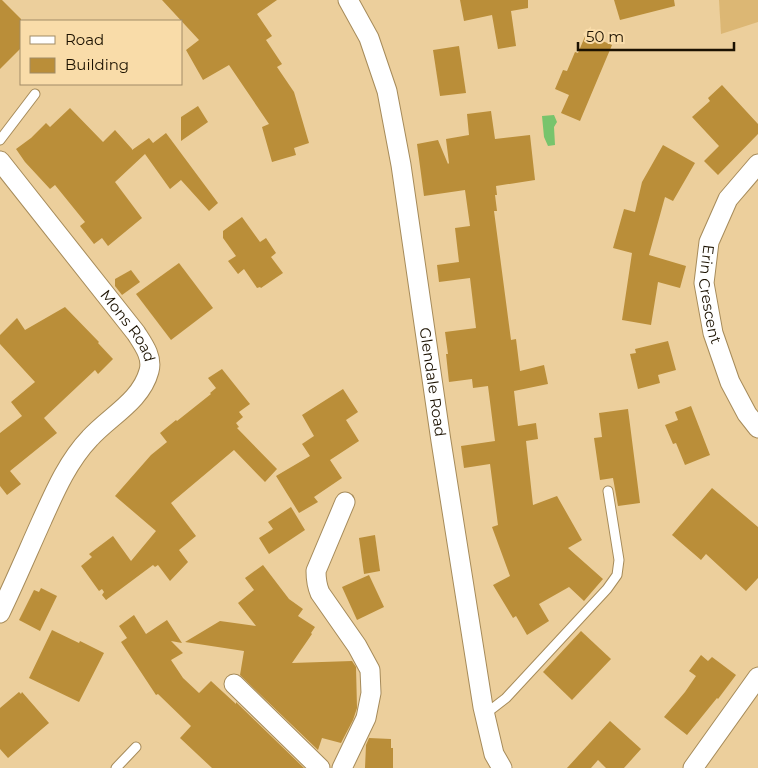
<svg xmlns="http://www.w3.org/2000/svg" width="758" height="768" viewBox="0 0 758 768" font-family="Montserrat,sans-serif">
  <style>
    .green { fill: #dcb774 }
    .water { fill: #78c46c }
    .building { fill: #ba8e39 }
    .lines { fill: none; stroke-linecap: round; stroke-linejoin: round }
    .service-casing { stroke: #a68b5a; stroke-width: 11 }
    .minor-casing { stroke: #a68b5a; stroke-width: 21 }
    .service { stroke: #fff; stroke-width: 9 }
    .minor { stroke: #fff; stroke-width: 19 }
    .labels { text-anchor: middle; stroke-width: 4; stroke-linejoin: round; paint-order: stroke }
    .street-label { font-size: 15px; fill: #1c1201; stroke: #f9dca9 }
  </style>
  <rect width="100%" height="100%" fill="#eccf9c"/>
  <polygon class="green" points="719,0 758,0 758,22 721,34"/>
  <polygon class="water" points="554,115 557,122 554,127 555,145 548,146 544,137 542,116"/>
  <g class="building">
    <polygon points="0,0 2,0 21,19 21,48 0,69"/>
    <polygon points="162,0 277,0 257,14 272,36 266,40 282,64 277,67 294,92 309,143 294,148 296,155 272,162 262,127 269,124 229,65 203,80 186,50 199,40"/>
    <polygon points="460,0 528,0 528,8 511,11 516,46 498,49 492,15 464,21"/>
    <polygon points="614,0 674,0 675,6 620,20"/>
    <polygon points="586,34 612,45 580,121 561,113 569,95 555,89 563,70 567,71 575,52 578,53"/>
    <polygon points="459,46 466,93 440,96 433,50"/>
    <polygon points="722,85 758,124 758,134 718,175 704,161 719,146 692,117 710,101 708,98"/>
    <polygon points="198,106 208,122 181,141 181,117"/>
    <polygon points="70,108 103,142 115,130 132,149 132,150 149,138 153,143 166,133 218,203 209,211 181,180 170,189 145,154 115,182 142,218 108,246 102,238 94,244 80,226 85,222 55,185 50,189 25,162 16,149 31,138 46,123 50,127"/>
    <polygon points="491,111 495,139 530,135 535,180 496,186 497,195 495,195 497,211 494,211 511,340 516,339 520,371 544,365 548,384 514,391 518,426 536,423 538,439 526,441 533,505 557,496 582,540 568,548 603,579 584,601 569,587 539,604 549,621 527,635 516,616 513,618 493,585 510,576 492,527 498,525 490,464 464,468 461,446 495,441 488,386 473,388 472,379 449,382 446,354 448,354 445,332 476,328 470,278 439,282 437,265 459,262 455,228 470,226 465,190 424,196 417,144 438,140 448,164 449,163 446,139 469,135 467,114"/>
    <polygon points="663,145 695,163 673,201 665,197 649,255 686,266 680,288 658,282 651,325 622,320 632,253 613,248 624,209 635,212 642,182"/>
    <polygon points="242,217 260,242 266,238 276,253 271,257 283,273 261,288 260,287 257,288 244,269 238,274 228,261 236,256 223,238 223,231"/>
    <polygon points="179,263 213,308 171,340 136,294"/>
    <polygon points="131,270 140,282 122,295 115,286 115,279"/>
    <polygon points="65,307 99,342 98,343 113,359 98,374 95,370 44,418 57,433 10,471 21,484 7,495 0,486 0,433 22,416 11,402 35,382 0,344 0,335 17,318 25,330"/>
    <polygon points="668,341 676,370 658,375 660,383 638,389 630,354 636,353 635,349"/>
    <polygon points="222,369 250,404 239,412 243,417 236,423 239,427 237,428 277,469 265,482 234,450 171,503 196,536 179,550 188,562 170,581 158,565 155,567 153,565 106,600 102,595 104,592 102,589 99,591 81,566 92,557 89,554 113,536 131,561 156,531 115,496 151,455 167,442 160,433 176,420 177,421 211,394 210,393 216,388 208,378"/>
    <polygon points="343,389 358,412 346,420 359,441 330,460 342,478 314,497 318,502 299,513 276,476 310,456 302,444 314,436 302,415"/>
    <polygon points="691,406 710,455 685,465 676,443 673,444 665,425 678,420 675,412"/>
    <polygon points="628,409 640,503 618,506 613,478 600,480 594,438 602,437 599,413"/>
    <polygon points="712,488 758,527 758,578 746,591 706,554 701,560 672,535"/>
    <polygon points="291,507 305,530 269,554 259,538 273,529 268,522"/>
    <polygon points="375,535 380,571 364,574 359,538"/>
    <polygon points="263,565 289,599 303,609 298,616 315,627 311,633 312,634 292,663 352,661 356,667 357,708 353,720 341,743 322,738 318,750 240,675 244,651 185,642 220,621 256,626 238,603 254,590 245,578"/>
    <polygon points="369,575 384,607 357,620 342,587"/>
    <polygon points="41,588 57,596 40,631 19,620 34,590 39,592"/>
    <polygon points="134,615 146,634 167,620 182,643 171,641 183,653 171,660 183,678 199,693 211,681 236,704 236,702 304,768 212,768 180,738 191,726 158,694 156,695 121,642 127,638 119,626"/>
    <polygon points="52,630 79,643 80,641 104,653 79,702 29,678"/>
    <polygon points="581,631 611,659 572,700 543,672"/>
    <polygon points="701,655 708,661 712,657 736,675 718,699 717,698 687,735 664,717 685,692 696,676 689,671"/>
    <polygon points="19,692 21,694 22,692 49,723 8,758 0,749 0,708"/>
    <polygon points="610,721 641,749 624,768 606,768 598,760 591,768 567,768"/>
    <polygon points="369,738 391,739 391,748 393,748 393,768 365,768 366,745"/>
  </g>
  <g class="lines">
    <g class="service-casing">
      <g id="service">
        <polyline points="0,140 35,94"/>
        <polyline points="484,715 506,698 607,589 617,575 619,560 608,491"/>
        <polyline points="116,768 136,747"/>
      </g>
    </g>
    <g class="minor-casing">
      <g id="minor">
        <path id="s1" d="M348 0 369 38 387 91 401 165 441 441 483 707 494 754 502 768"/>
        <path id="s2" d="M0 161 136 333C143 344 153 357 149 371 141 401 110 416 90 438 68 461 55 491 42 520 28 551 15 582 0 613"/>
        <path id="s3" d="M758 164 728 199 709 242 704 283 713 333 730 382 747 414 758 428"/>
        <polyline points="234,684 320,768"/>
        <path d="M342 768 366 718 371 693 370 670 357 646 320 593C317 586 316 579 316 571L345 502"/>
        <polyline points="693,768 758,677"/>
      </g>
    </g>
    <use href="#service" class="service"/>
    <use href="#minor" class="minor"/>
  </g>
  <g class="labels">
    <g class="street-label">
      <text dy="5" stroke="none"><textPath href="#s3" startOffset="146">Erin Crescent</textPath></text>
      <text dy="5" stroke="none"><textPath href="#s2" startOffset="209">Mons Road</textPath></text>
      <text dy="5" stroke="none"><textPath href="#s1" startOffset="394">Glendale Road</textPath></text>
    </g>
  </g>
  <rect x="20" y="20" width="162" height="65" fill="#f9dca9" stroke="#a18b66"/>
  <rect x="30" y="36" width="25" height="8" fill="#ffffff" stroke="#a18b66"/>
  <text x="65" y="45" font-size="15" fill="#1c1201">Road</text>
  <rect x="30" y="58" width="25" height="15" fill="#ba8e39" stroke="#a18b66"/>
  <text x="65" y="70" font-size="15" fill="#1c1201">Building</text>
  <path d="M578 42v8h156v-8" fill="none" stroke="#1c1201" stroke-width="2.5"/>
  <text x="586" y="42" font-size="15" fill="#1c1201" stroke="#f9dca9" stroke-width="4" paint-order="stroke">50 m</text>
</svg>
